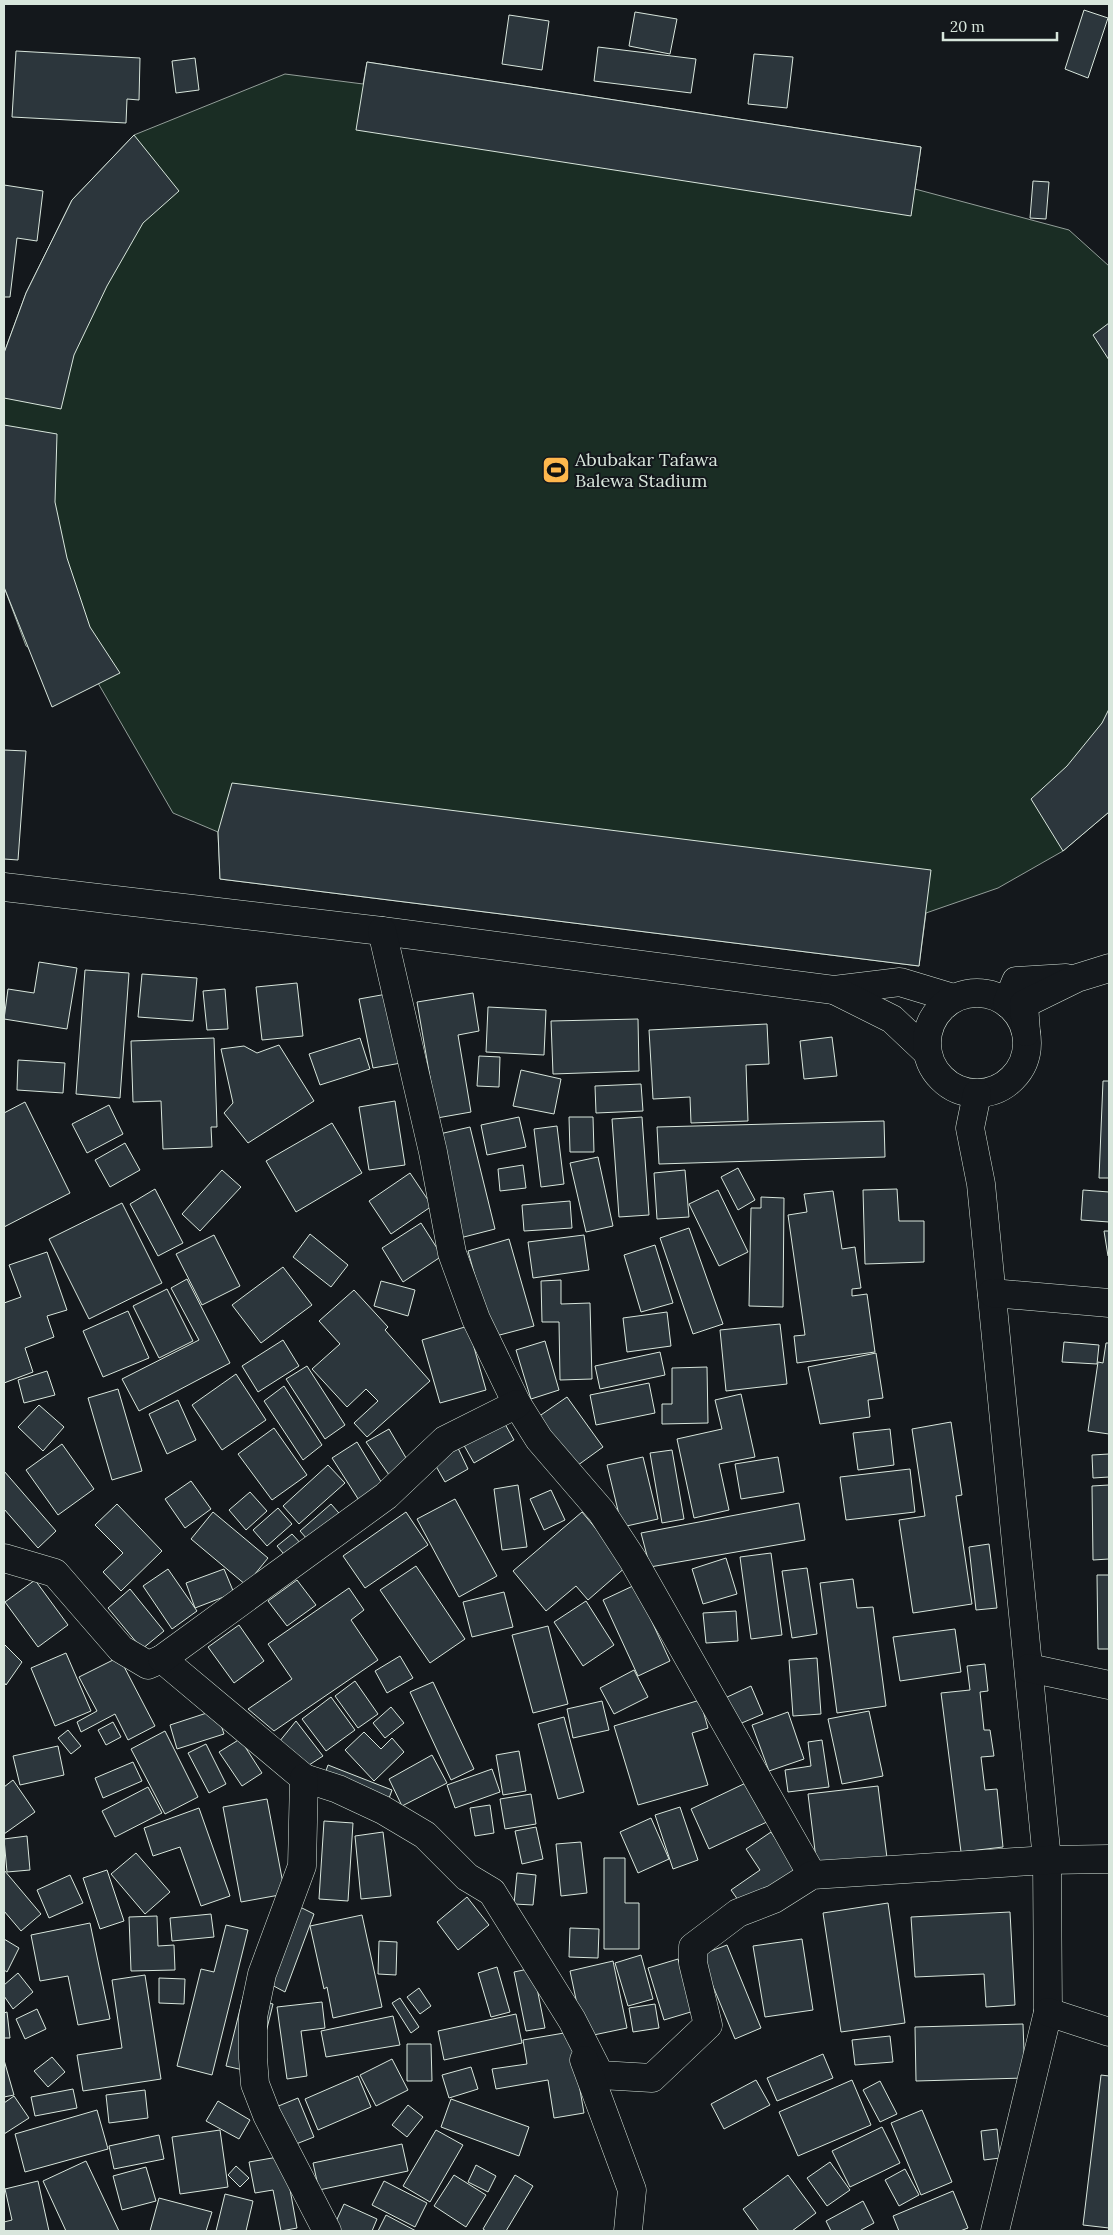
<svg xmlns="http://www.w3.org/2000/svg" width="1113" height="2235" viewBox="0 0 1113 2235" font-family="Lora,serif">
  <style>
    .green { fill: #1a2d24; stroke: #939e99 }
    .building { fill: #2c363c; stroke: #d8e6dc }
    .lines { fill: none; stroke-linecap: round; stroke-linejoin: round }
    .minor-casing { stroke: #d8e6dc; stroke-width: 29 }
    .minor { stroke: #14181c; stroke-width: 28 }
    .labels { text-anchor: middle; stroke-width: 4; stroke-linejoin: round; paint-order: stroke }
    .poi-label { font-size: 18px; fill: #d8e6dc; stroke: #14181c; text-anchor: start }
  </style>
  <rect width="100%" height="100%" fill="#14181c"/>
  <polygon class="green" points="367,62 921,147 915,189 1069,230 1109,266 1109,812 1063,851 998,888 926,913 919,966 220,879 218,832 173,813 98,683 26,646 4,587 4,353 26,293 72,200 134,135 285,74 363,84"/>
  <g class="building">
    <polygon points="1084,10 1108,18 1088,78 1065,69"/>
    <polygon points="635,12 677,19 670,54 629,46"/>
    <polygon points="509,15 549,21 542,70 502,64"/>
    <polygon points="598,47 696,59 691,93 594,81"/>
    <polygon points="16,51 140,58 139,100 127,99 126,123 12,117"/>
    <polygon points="754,54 793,57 787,108 748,104"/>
    <polygon points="195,58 199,90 176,93 172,61"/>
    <polygon points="367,62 921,147 911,216 356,130"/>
    <polygon points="134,135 179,191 143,223 107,286 74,355 61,409 4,398 4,353 26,293 72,200"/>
    <polygon points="1033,181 1049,182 1046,219 1030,218"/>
    <polygon points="4,185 43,191 37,241 17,238 10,297 4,297"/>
    <polygon points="1109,323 1109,360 1093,335"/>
    <polygon points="4,425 57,434 55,502 67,558 90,627 120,673 52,707 4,587"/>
    <polygon points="1109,709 1109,812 1063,851 1031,799 1067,766 1102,723"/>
    <polygon points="4,750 26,751 18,860 4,859"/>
    <polygon points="232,783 931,870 919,966 220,879 218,832"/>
    <polygon points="39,962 77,968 67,1029 4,1019 8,989 34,993"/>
    <polygon points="85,970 129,973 120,1098 76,1094"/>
    <polygon points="142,974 197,978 193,1021 138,1017"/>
    <polygon points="297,983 303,1036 262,1040 256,987"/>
    <polygon points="225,989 228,1029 207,1030 203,991"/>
    <polygon points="473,993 479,1031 458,1035 471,1112 437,1118 417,1002"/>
    <polygon points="387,994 401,1063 373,1068 359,999"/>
    <polygon points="488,1007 546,1010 544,1055 486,1052"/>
    <polygon points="638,1019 639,1071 553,1074 551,1021"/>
    <polygon points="767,1024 769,1064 746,1065 748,1121 691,1123 690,1097 653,1099 649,1030"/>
    <polygon points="832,1037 837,1076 804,1079 800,1041"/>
    <polygon points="214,1038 217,1127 211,1127 212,1147 163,1149 161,1101 133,1102 131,1041"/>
    <polygon points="360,1038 370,1069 320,1085 309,1054"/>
    <polygon points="279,1045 314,1101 248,1143 224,1113 233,1103 221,1049 244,1046 257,1053"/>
    <polygon points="479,1056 500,1057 499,1087 477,1086"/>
    <polygon points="18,1060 65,1063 63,1093 17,1090"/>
    <polygon points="521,1070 561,1079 554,1114 513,1106"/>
    <polygon points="1103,1081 1109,1081 1109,1178 1099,1178"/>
    <polygon points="641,1084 643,1111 596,1113 595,1086"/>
    <polygon points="395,1101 405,1165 369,1170 359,1107"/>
    <polygon points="25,1102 70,1193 4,1227 4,1113"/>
    <polygon points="109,1105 123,1134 87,1153 72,1124"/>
    <polygon points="519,1117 526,1147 487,1155 481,1125"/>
    <polygon points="569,1117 593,1117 594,1152 570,1152"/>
    <polygon points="642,1117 649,1215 619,1217 612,1119"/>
    <polygon points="884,1121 885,1157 659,1164 657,1127"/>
    <polygon points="332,1123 362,1173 296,1212 266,1161"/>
    <polygon points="557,1126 564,1184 541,1187 534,1129"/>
    <polygon points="470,1127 495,1229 460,1238 435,1135"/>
    <polygon points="125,1143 140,1170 110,1187 95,1160"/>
    <polygon points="598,1157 613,1226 586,1232 570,1163"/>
    <polygon points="523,1165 526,1188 500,1191 498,1169"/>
    <polygon points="738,1168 755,1200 738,1210 721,1177"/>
    <polygon points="222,1170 241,1187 200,1231 182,1214"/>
    <polygon points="685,1170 689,1217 657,1219 654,1173"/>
    <polygon points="410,1173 432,1206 391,1234 369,1201"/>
    <polygon points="155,1189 183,1243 158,1256 130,1204"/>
    <polygon points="897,1189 899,1221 924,1221 924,1262 865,1264 863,1190"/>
    <polygon points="718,1190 748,1252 719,1266 689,1204"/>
    <polygon points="1083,1190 1109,1192 1109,1222 1081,1220"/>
    <polygon points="833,1191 842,1249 855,1247 861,1288 852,1289 852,1296 867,1294 875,1352 797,1363 794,1336 805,1335 788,1215 807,1212 804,1194"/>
    <polygon points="761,1197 784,1198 783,1307 749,1306 751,1208 761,1208"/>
    <polygon points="570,1201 572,1228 524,1231 522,1205"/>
    <polygon points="122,1203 162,1283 89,1319 49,1239"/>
    <polygon points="421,1223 442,1256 403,1282 382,1248"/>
    <polygon points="689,1228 723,1324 693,1334 660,1238"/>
    <polygon points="1104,1231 1109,1231 1109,1256 1108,1256"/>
    <polygon points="310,1234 348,1265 331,1287 293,1257"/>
    <polygon points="214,1235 240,1286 202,1305 176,1254"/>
    <polygon points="584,1235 589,1270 533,1278 528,1242"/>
    <polygon points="509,1239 534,1326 492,1337 468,1251"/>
    <polygon points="655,1245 673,1303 641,1312 624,1255"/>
    <polygon points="47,1252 67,1310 47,1316 54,1337 25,1348 33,1372 4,1383 4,1303 21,1297 9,1265"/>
    <polygon points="283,1267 312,1305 261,1343 232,1305"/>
    <polygon points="187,1279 230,1363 139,1411 122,1379 199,1340 171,1288"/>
    <polygon points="561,1280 561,1304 590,1303 592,1379 560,1380 559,1322 542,1322 541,1281"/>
    <polygon points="381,1281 415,1290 408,1316 374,1306"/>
    <polygon points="167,1289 193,1341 159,1358 133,1306"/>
    <polygon points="354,1290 388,1327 385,1330 430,1381 367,1437 354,1423 378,1401 366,1389 347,1407 312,1369 340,1344 319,1321"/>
    <polygon points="128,1311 149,1358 103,1377 83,1331"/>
    <polygon points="667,1312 671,1346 627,1352 623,1318"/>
    <polygon points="780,1324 787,1384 726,1391 720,1330"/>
    <polygon points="468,1326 486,1390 440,1403 422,1340"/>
    <polygon points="283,1340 299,1366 258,1392 242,1366"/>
    <polygon points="545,1341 559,1390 531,1399 516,1350"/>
    <polygon points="1064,1342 1099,1345 1097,1364 1062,1362"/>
    <polygon points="1106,1343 1109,1343 1109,1434 1088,1431 1098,1362 1103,1363"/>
    <polygon points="660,1352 665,1375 600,1389 595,1366"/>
    <polygon points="876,1353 883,1398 868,1400 870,1417 820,1424 808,1367"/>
    <polygon points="307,1366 345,1425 325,1439 286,1379"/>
    <polygon points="707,1367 708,1423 662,1424 662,1404 672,1404 672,1368"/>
    <polygon points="47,1371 55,1395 24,1403 18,1380"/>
    <polygon points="236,1374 266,1420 222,1450 192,1405"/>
    <polygon points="649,1383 655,1413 596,1425 590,1395"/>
    <polygon points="284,1386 322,1445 303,1460 264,1401"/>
    <polygon points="118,1389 142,1471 112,1480 88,1398"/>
    <polygon points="741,1394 755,1457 719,1464 729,1510 694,1518 677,1439 722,1429 715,1400"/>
    <polygon points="567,1397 603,1447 574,1468 538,1417"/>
    <polygon points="178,1400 196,1440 167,1454 149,1414"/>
    <polygon points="39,1405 64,1427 43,1451 18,1427"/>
    <polygon points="501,1417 514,1440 474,1463 461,1440"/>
    <polygon points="951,1422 962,1495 956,1496 972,1604 913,1613 899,1520 925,1516 912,1429"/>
    <polygon points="274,1428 307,1475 272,1500 238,1454"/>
    <polygon points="389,1429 412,1468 394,1482 366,1442"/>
    <polygon points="890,1429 894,1465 858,1470 853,1433"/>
    <polygon points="357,1442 386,1490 362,1505 332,1458"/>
    <polygon points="62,1444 94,1489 58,1515 26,1470"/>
    <polygon points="458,1448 468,1469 445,1482 433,1461"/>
    <polygon points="672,1450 684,1519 662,1523 650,1453"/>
    <polygon points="1109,1454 1109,1477 1093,1478 1092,1455"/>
    <polygon points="643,1457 658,1519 622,1527 607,1465"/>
    <polygon points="778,1457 784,1492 741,1499 735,1464"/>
    <polygon points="328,1465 345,1483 299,1524 283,1506"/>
    <polygon points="910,1469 915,1512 846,1520 840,1477"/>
    <polygon points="4,1471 56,1531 38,1548 4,1509"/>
    <polygon points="191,1481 211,1509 185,1528 165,1499"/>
    <polygon points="518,1485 527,1547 502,1550 494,1489"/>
    <polygon points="1109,1485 1109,1559 1093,1560 1092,1486"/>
    <polygon points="551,1490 565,1520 544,1530 530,1499"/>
    <polygon points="250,1492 267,1511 246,1530 229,1510"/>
    <polygon points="455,1499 497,1576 459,1597 417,1519"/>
    <polygon points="799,1503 805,1540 650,1567 641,1533"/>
    <polygon points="117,1504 162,1551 121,1591 103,1572 123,1553 95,1525"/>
    <polygon points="331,1504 345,1520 314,1547 300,1531"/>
    <polygon points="278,1508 292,1524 267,1546 253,1530"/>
    <polygon points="213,1512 268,1558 246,1585 191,1539"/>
    <polygon points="406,1512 428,1545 365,1588 343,1556"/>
    <polygon points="582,1512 627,1566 588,1600 576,1586 546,1611 513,1571"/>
    <polygon points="292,1534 304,1547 289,1560 277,1546"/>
    <polygon points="989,1544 997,1608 976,1610 969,1547"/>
    <polygon points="771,1553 782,1635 751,1639 740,1557"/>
    <polygon points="726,1558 737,1594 703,1604 692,1569"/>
    <polygon points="416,1566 465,1639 430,1663 380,1590"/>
    <polygon points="807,1568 817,1634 792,1638 782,1571"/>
    <polygon points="168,1569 197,1611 172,1629 143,1586"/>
    <polygon points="224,1569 234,1593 195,1608 186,1583"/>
    <polygon points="1097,1575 1109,1575 1109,1649 1098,1649"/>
    <polygon points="853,1579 857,1608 873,1607 886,1706 837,1713 820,1583"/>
    <polygon points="35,1580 68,1625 38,1647 5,1602"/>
    <polygon points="297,1580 316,1605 287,1626 268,1601"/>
    <polygon points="635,1585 670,1661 638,1676 603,1600"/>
    <polygon points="349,1588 364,1610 351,1620 378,1660 274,1731 248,1709 292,1679 268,1644"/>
    <polygon points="130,1589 164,1631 142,1649 108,1608"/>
    <polygon points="504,1592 513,1627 472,1637 463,1602"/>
    <polygon points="586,1601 614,1645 583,1666 554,1622"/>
    <polygon points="736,1611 738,1641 706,1643 703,1613"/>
    <polygon points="239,1625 264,1661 234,1683 208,1647"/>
    <polygon points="548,1626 568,1704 533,1713 512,1635"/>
    <polygon points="955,1629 961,1672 900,1681 893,1637"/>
    <polygon points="4,1644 22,1662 6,1685 4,1682"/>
    <polygon points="66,1653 91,1711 55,1726 31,1668"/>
    <polygon points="400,1656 413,1678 387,1693 375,1671"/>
    <polygon points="119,1657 155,1726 128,1740 115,1714 81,1732 77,1722 97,1711 79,1677"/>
    <polygon points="817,1658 821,1714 793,1716 789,1660"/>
    <polygon points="985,1664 988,1691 980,1692 984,1730 990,1730 994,1756 981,1757 985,1790 997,1789 1003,1847 961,1852 941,1693 970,1690 967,1666"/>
    <polygon points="634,1670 648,1697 614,1714 600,1688"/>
    <polygon points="355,1681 378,1714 358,1728 335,1696"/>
    <polygon points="433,1682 474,1769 451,1780 410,1692"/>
    <polygon points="751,1686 763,1714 737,1725 725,1698"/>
    <polygon points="331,1697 355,1730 326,1751 302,1719"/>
    <polygon points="700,1700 708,1728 692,1733 708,1785 638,1805 614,1726"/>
    <polygon points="602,1701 609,1730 573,1738 567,1709"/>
    <polygon points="391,1707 404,1723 385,1738 373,1723"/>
    <polygon points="216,1710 224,1734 177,1749 170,1725"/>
    <polygon points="869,1711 883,1776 842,1784 828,1719"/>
    <polygon points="788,1712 804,1759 769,1771 752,1725"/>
    <polygon points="564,1717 584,1792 558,1799 538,1724"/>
    <polygon points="296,1721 323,1756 306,1767 279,1742"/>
    <polygon points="113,1722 121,1737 106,1745 98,1730"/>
    <polygon points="68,1730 81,1746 71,1754 58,1738"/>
    <polygon points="165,1731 198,1797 165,1814 131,1749"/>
    <polygon points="364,1732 381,1749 392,1738 404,1752 374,1781 345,1750"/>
    <polygon points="240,1739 262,1773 242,1786 219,1752"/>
    <polygon points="822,1740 829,1787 788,1792 785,1770 811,1766 808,1742"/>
    <polygon points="206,1744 226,1784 209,1793 188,1753"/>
    <polygon points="58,1746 64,1775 20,1785 13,1756"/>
    <polygon points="519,1751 526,1791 503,1795 496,1755"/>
    <polygon points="432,1755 447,1783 402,1806 389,1779"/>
    <polygon points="133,1762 142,1781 103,1798 95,1778"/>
    <polygon points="328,1765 392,1790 387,1804 323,1779"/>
    <polygon points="492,1769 500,1792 455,1808 447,1785"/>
    <polygon points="13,1780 35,1812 4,1834 4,1787"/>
    <polygon points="750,1781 769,1821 709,1849 691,1809"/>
    <polygon points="878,1786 887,1858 817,1867 808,1794"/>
    <polygon points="148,1787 162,1813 115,1837 102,1811"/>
    <polygon points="531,1794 536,1824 505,1829 500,1799"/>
    <polygon points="267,1799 285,1894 241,1902 223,1807"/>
    <polygon points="490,1805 494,1833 475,1836 470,1808"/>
    <polygon points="680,1807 698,1860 673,1869 655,1815"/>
    <polygon points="199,1808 230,1896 201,1906 180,1847 153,1856 144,1828"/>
    <polygon points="651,1818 669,1859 638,1873 620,1832"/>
    <polygon points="324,1821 353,1823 348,1901 319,1899"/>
    <polygon points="536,1827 543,1859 522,1864 515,1831"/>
    <polygon points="383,1832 391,1896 361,1899 355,1836"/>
    <polygon points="771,1832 797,1870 743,1907 731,1890 760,1870 746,1849"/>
    <polygon points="27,1836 30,1870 7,1872 4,1839"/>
    <polygon points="581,1842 587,1893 561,1896 556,1844"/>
    <polygon points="136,1853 170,1892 145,1914 111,1874"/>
    <polygon points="604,1858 625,1858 625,1903 639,1903 639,1949 604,1949"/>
    <polygon points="4,1870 41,1914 21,1931 4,1911"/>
    <polygon points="107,1870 124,1921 100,1929 83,1878"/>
    <polygon points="517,1873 536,1875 533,1905 514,1904"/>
    <polygon points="70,1875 83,1903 49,1918 37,1890"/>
    <polygon points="467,1897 489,1925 458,1950 437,1922"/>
    <polygon points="888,1903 905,2023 841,2032 823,1913"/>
    <polygon points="296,1905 314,1914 285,1992 268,1983"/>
    <polygon points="1010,1912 1015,2005 986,2007 984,1974 915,1977 911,1917"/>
    <polygon points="211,1914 214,1937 172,1941 170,1918"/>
    <polygon points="362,1915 382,2007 333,2018 327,1987 324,1989 310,1926"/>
    <polygon points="157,1916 158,1946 174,1945 175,1970 131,1971 129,1917"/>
    <polygon points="90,1923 110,2019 78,2025 68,1976 40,1981 31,1935"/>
    <polygon points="226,1925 248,1930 212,2075 177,2066 201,1969 214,1972"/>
    <polygon points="570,1928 599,1929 598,1958 569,1957"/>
    <polygon points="4,1939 19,1948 7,1972 4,1970"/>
    <polygon points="802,1939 813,2010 765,2017 753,1946"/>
    <polygon points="379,1941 397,1942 396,1975 378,1974"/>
    <polygon points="727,1945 761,2028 735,2039 700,1955"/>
    <polygon points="641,1955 653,1999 628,2006 615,1963"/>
    <polygon points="678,1959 694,2011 664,2020 648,1968"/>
    <polygon points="613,1961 627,2028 584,2037 570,1971"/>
    <polygon points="497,1967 510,2012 491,2017 478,1973"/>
    <polygon points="533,1968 545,2028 526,2031 514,1972"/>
    <polygon points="18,1973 33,1992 13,2009 4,1996 4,1985"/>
    <polygon points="145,1975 161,2079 83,2091 77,2055 122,2048 112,1980"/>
    <polygon points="159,1978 185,1979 184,2004 159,2003"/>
    <polygon points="419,1988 431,2006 420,2014 407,1997"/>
    <polygon points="243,1997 273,2004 256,2073 226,2066"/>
    <polygon points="400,1998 419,2027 411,2033 392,2003"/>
    <polygon points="322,2002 325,2028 301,2031 307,2076 287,2079 277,2007"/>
    <polygon points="655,2004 659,2028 633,2032 629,2008"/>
    <polygon points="37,2009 46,2029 25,2039 16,2019"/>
    <polygon points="7,2012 10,2038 4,2038 4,2013"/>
    <polygon points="516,2014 522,2043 444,2060 438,2031"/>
    <polygon points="393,2016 400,2045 326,2057 321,2031"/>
    <polygon points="1023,2024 1025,2078 916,2081 915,2027"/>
    <polygon points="570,2032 584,2113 554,2118 548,2080 496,2089 492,2069 527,2064 523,2040"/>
    <polygon points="890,2036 893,2062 855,2065 852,2040"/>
    <polygon points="407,2044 431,2044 432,2081 407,2081"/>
    <polygon points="823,2054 833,2078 777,2101 767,2078"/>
    <polygon points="52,2057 65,2072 48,2087 34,2071"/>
    <polygon points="392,2059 408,2090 376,2106 360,2075"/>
    <polygon points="4,2060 14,2095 4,2097"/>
    <polygon points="471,2067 478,2089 449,2098 442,2075"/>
    <polygon points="1101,2075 1109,2076 1109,2228 1083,2225"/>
    <polygon points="358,2076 371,2107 318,2130 305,2099"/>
    <polygon points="756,2080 770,2105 724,2129 711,2104"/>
    <polygon points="852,2080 871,2125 798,2156 779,2112"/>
    <polygon points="880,2081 897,2114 880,2122 863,2090"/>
    <polygon points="73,2089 77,2108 35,2116 31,2097"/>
    <polygon points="145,2090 148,2118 109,2123 106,2095"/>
    <polygon points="14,2096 29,2118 4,2134 4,2103"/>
    <polygon points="298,2098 314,2137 291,2146 276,2107"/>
    <polygon points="451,2099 529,2127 519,2156 441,2127"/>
    <polygon points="218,2101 250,2120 239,2139 206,2121"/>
    <polygon points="408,2105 423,2117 407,2137 392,2125"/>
    <polygon points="97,2110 108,2149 25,2172 15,2134"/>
    <polygon points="922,2110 952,2182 921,2195 891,2123"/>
    <polygon points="882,2127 900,2163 850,2187 832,2151"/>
    <polygon points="997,2129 1000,2158 984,2160 981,2131"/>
    <polygon points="220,2130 228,2187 180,2194 172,2137"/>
    <polygon points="436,2130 463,2145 430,2202 403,2186"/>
    <polygon points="159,2135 164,2159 114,2169 109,2146"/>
    <polygon points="402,2144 408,2171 319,2190 313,2163"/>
    <polygon points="284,2156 297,2228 281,2231 273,2190 255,2193 249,2162"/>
    <polygon points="86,2161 119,2231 66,2231 43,2181"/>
    <polygon points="830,2162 850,2190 827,2206 807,2178"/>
    <polygon points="476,2165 496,2176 488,2192 468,2182"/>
    <polygon points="236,2166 249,2178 240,2187 228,2175"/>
    <polygon points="146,2167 156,2201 122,2210 113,2176"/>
    <polygon points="905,2169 919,2195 899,2206 885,2180"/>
    <polygon points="454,2175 486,2195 466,2227 434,2206"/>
    <polygon points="515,2175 533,2186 506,2231 486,2231 483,2229"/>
    <polygon points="788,2175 816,2213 792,2231 759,2231 743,2209"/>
    <polygon points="38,2181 49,2231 4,2231 4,2222 12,2220 5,2189"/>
    <polygon points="384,2181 427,2203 415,2227 372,2205"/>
    <polygon points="953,2191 968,2228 960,2231 899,2231 893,2216"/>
    <polygon points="225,2194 253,2201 246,2231 216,2231"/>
    <polygon points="159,2198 212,2212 206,2231 150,2231"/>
    <polygon points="863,2201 874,2223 861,2230 862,2231 831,2231 826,2221"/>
    <polygon points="344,2204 377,2219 372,2231 341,2231 333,2228"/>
    <polygon points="386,2215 416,2231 378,2231"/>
  </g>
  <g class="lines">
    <g class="minor-casing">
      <g id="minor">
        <polyline points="4,887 382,931 834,990 900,982 953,998"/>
        <polyline points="382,931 433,1152 452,1253 476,1319 517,1404 539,1439 601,1511 633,1560 812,1875"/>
        <polyline points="834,990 892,1019 927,1052"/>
        <circle cx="977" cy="1043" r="50"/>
        <polyline points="1007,1003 1016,981 1066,978"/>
        <polyline points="1026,1032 1024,1004 1077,978 1109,968"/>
        <polyline points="977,1094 970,1128 981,1184 1047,1860 1048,2012 995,2231"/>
        <polyline points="992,1293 1109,1303"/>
        <polyline points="4,1558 55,1573 121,1649 148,1665 162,1659 304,1778 338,1789 383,1810 425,1835 467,1877 492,1892 572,2020 600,2075 652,2078 708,2025 693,1963 693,1947 738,1913 774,1899 812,1875 1047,1860 1109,1859"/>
        <polyline points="162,1659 386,1496 445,1440 517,1404"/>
        <polyline points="1029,1668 1109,1685"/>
        <polyline points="304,1778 302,1866 262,1974 253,2017 253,2058 255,2084 267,2115 327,2231"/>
        <polyline points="1048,2012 1109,2032"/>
        <polyline points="584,2060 632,2190 628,2231"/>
      </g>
    </g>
    <use href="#minor" class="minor"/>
  </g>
  <defs>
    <g id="stadium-square" transform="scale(1.4375)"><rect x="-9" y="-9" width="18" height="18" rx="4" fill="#ffb74d" stroke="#14181c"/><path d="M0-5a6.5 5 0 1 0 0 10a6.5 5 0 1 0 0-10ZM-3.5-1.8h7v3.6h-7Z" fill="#111"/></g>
  </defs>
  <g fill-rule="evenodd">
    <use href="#stadium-square" x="556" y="470"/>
  </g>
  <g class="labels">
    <g class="poi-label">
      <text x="575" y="466">Abubakar Tafawa<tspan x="575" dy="21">Balewa Stadium</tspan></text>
    </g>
  </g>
  <rect width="1113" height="2235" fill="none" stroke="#d8e6dc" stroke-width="10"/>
  <path d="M943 32v8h114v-8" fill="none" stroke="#d8e6dc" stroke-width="2.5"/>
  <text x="950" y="32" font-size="15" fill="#d8e6dc" stroke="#14181c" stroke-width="4" paint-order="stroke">20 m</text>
</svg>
